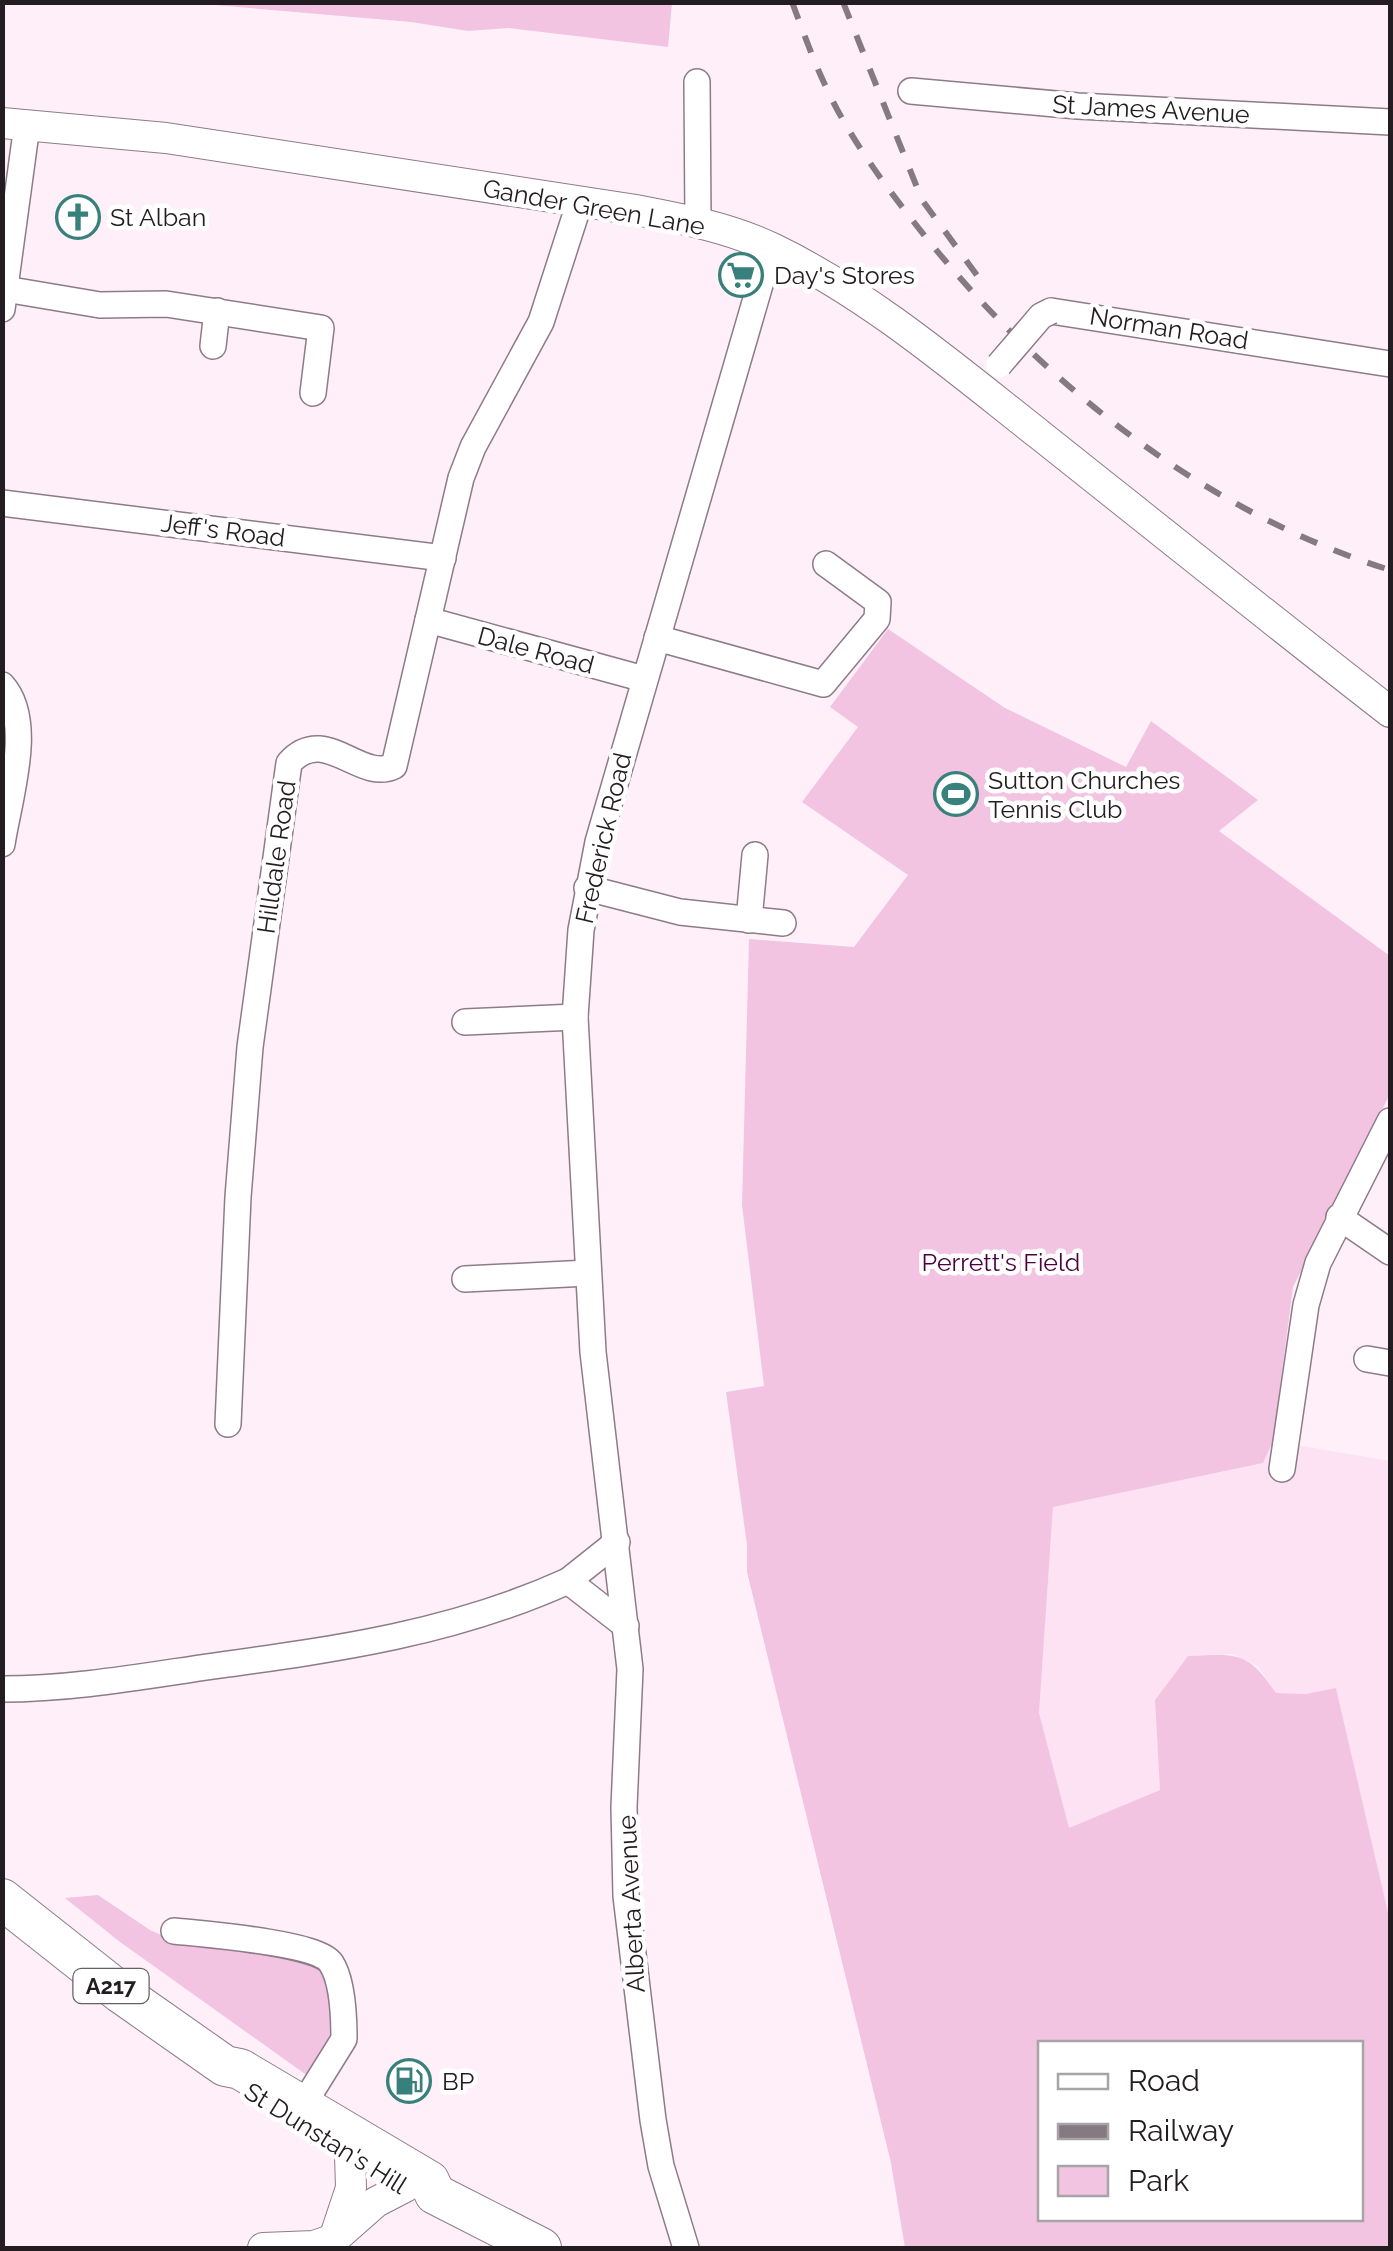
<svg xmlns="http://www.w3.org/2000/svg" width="1393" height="2251" viewBox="0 0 1393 2251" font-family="Raleway,sans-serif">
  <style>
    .built { fill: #fce2f3 }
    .green { fill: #f2c4e2; fill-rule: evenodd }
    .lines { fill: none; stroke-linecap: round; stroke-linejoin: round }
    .minor-casing { stroke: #8d7c87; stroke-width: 28 }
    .tertiary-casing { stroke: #8d7c87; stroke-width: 32 }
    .trunk-casing { stroke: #8d7c87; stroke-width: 42 }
    .minor { stroke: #fff; stroke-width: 25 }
    .tertiary { stroke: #fff; stroke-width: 30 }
    .trunk { stroke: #fff; stroke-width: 40 }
    .rail { stroke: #857a81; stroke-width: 6; stroke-dasharray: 18 18; stroke-linecap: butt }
    .minor-bridge-casing { stroke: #8d7c87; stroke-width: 28; stroke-linecap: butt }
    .minor-bridge { stroke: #fff; stroke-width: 25 }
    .labels { text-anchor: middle; stroke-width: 9; stroke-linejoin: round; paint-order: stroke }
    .shield { fill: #fff; stroke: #656064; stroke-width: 2.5 }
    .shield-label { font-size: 22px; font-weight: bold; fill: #231c21 }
    .street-label { font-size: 25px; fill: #231c21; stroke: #fff }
    .poi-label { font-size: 25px; fill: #231c21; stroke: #fff; text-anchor: start }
    .park-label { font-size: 25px; fill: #4d003d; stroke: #fff }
  </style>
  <rect width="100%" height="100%" fill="#ffeff9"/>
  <polygon class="built" points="1273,1441 1390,1461 1390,1921 1336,1688 1306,1694 1276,1693 1258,1666 1233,1654 1188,1656 1155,1700 1160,1790 1068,1829 1039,1713 1053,1507 1263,1463"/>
  <g class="green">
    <polygon points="191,3 672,2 672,3 668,47 508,28 468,31 411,22"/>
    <path d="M888 629 1005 708 1126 767 1151 721 1258 800 1219 831 1390 956V1094L1293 1287 1273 1441 1263 1463 1053 1507 1039 1713 1069 1828 1160 1790 1155 1700 1188 1656C1237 1654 1247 1650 1276 1693L1306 1694 1336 1688 1390 1921V2248H905L891 2163 747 1572V1545L726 1392 764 1386 742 1205 749 939 854 947 908 875 802 802 858 727 830 707ZM1040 2044H1360V2218H1040Z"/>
    <polygon points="98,1895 150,1930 170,1939 284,1954 325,1968 335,2036 312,2072 305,2074 120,1942 65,1898"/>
  </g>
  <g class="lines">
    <g class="minor-casing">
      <g id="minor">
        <polyline points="697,82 698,223"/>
        <polyline points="911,91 1078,106 1390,122"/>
        <polyline points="5,289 100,305 166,304 321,328 313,393"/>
        <polyline points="2,309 27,125"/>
        <polyline points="1051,311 1390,364"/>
        <polyline points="213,346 217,311"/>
        <polyline points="2,503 443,558"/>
        <polyline points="428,620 644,679"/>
        <polyline points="657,638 823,684 877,619 878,602 826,564"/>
        <path d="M2 685C35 721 9 798 2 844"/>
        <polyline points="587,888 680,912 783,923"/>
        <polyline points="749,920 755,855"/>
        <polyline points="465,1022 575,1017"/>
        <polyline points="1339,1217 1390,1252"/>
        <polyline points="465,1279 588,1273"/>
        <polyline points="1367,1359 1390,1363"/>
        <path d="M228 1424 238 1197 250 1047 289 763C325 723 360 783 394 766L461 478 473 447 541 322 580 201"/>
        <polyline points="1282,1469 1306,1305 1318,1263 1390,1121"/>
        <polyline points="568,1581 617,1542"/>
        <path d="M2 1689C74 1689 144 1676 214 1666 338 1649 453 1633 568 1581L626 1626"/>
        <path d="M174 1931C203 1934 318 1943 331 1963 343 1981 344 2018 344 2039L303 2105"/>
        <polyline points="686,2248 661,2166 653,2120 626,1896 624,1807 630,1669 593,1352 575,1017 581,930 598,842 771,247"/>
      </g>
    </g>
    <g class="tertiary-casing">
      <g id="tertiary">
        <path d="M2 123 166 138 636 210C683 219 731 228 774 249 871 296 956 369 1040 435 1157 528 1273 621 1390 712"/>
        <polyline points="335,2236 351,2188 350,2155"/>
        <polyline points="263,2248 314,2246 334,2239 376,2202 405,2187 419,2175"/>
      </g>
    </g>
    <g class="trunk-casing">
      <polyline id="trunk" points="2,1899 121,1993 225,2066 240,2069 429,2181 435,2194 541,2248"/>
    </g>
    <use href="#minor" class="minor"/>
    <use href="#tertiary" class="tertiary"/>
    <use href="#trunk" class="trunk"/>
    <g class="rail">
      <path d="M792 2C803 31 813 60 826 87 848 135 881 180 913 221 1035 378 1199 510 1390 570"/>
      <polyline points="843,2 922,200 979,278"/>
    </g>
    <g class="minor-bridge-casing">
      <polyline id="minor-bridge" points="999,365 1041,316 1051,311"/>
    </g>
    <use href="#minor-bridge" class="minor-bridge"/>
  </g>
  <defs>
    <g id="church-ring" transform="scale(2.25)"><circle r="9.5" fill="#fff" stroke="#38807b" stroke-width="1.5"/><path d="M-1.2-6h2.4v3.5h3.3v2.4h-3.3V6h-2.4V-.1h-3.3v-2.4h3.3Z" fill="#38807b"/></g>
    <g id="supermarket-ring" transform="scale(2.25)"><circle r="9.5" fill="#fff" stroke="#38807b" stroke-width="1.5"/><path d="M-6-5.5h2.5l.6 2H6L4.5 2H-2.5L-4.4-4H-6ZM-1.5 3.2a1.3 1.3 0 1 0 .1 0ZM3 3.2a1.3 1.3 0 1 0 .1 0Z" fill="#38807b"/></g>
    <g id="stadium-ring" transform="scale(2.25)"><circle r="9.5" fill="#fff" stroke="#38807b" stroke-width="1.5"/><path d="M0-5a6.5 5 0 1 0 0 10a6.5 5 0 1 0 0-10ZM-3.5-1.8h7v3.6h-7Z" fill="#38807b"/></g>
    <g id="fuel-ring" transform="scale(2.25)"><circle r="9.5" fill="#fff" stroke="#38807b" stroke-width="1.5"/><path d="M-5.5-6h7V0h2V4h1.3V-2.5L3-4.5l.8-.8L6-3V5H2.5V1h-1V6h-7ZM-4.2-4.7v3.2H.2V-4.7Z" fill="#38807b"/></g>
  </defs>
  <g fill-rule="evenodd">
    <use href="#church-ring" x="78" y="217"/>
    <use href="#supermarket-ring" x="741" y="275"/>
    <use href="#stadium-ring" x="956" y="794"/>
    <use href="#fuel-ring" x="409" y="2081"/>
  </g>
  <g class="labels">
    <rect class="shield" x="73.5" y="1969" width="75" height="34" rx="8"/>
    <g class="shield-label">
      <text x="111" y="1994">A217</text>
    </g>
    <g class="street-label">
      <text transform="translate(1151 109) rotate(3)" y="9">St James Avenue</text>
      <text transform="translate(594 207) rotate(10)" y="9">Gander Green Lane</text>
      <text transform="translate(1169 328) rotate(9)" y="9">Norman Road</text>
      <text transform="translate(223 530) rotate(7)" y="9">Jeff's Road</text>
      <text transform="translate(536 650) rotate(15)" y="9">Dale Road</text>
      <text transform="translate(603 838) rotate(-77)" y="9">Frederick Road</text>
      <text transform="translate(276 857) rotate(-82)" y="9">Hilldale Road</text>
      <text transform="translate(631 1904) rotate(-93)" y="9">Alberta Avenue</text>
      <text transform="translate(326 2138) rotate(32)" y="9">St Dunstan's Hill</text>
    </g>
    <g class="poi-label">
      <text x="110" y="226">St Alban</text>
      <text x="774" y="284">Day's Stores</text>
      <text x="988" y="789">Sutton Churches<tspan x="988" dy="29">Tennis Club</tspan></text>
      <text x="442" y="2090">BP</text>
    </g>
    <g class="park-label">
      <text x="1001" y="1271">Perrett's Field</text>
    </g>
  </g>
  <rect width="1393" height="2251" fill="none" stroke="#231c21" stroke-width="10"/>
  <rect x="1038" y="2041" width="325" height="180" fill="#ffffff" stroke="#a7a4a6" stroke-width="2.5"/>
  <rect x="1058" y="2074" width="50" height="15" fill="#ffffff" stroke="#a7a4a6" stroke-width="2.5"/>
  <text x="1128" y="2091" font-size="30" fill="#231c21">Road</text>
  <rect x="1058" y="2124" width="50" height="15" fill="#857a81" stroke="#a7a4a6" stroke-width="2.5"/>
  <text x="1128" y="2141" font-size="30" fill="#231c21">Railway</text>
  <rect x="1058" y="2166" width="50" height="30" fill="#f2c4e2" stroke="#a7a4a6" stroke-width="2.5"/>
  <text x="1128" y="2191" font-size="30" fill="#231c21">Park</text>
</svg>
